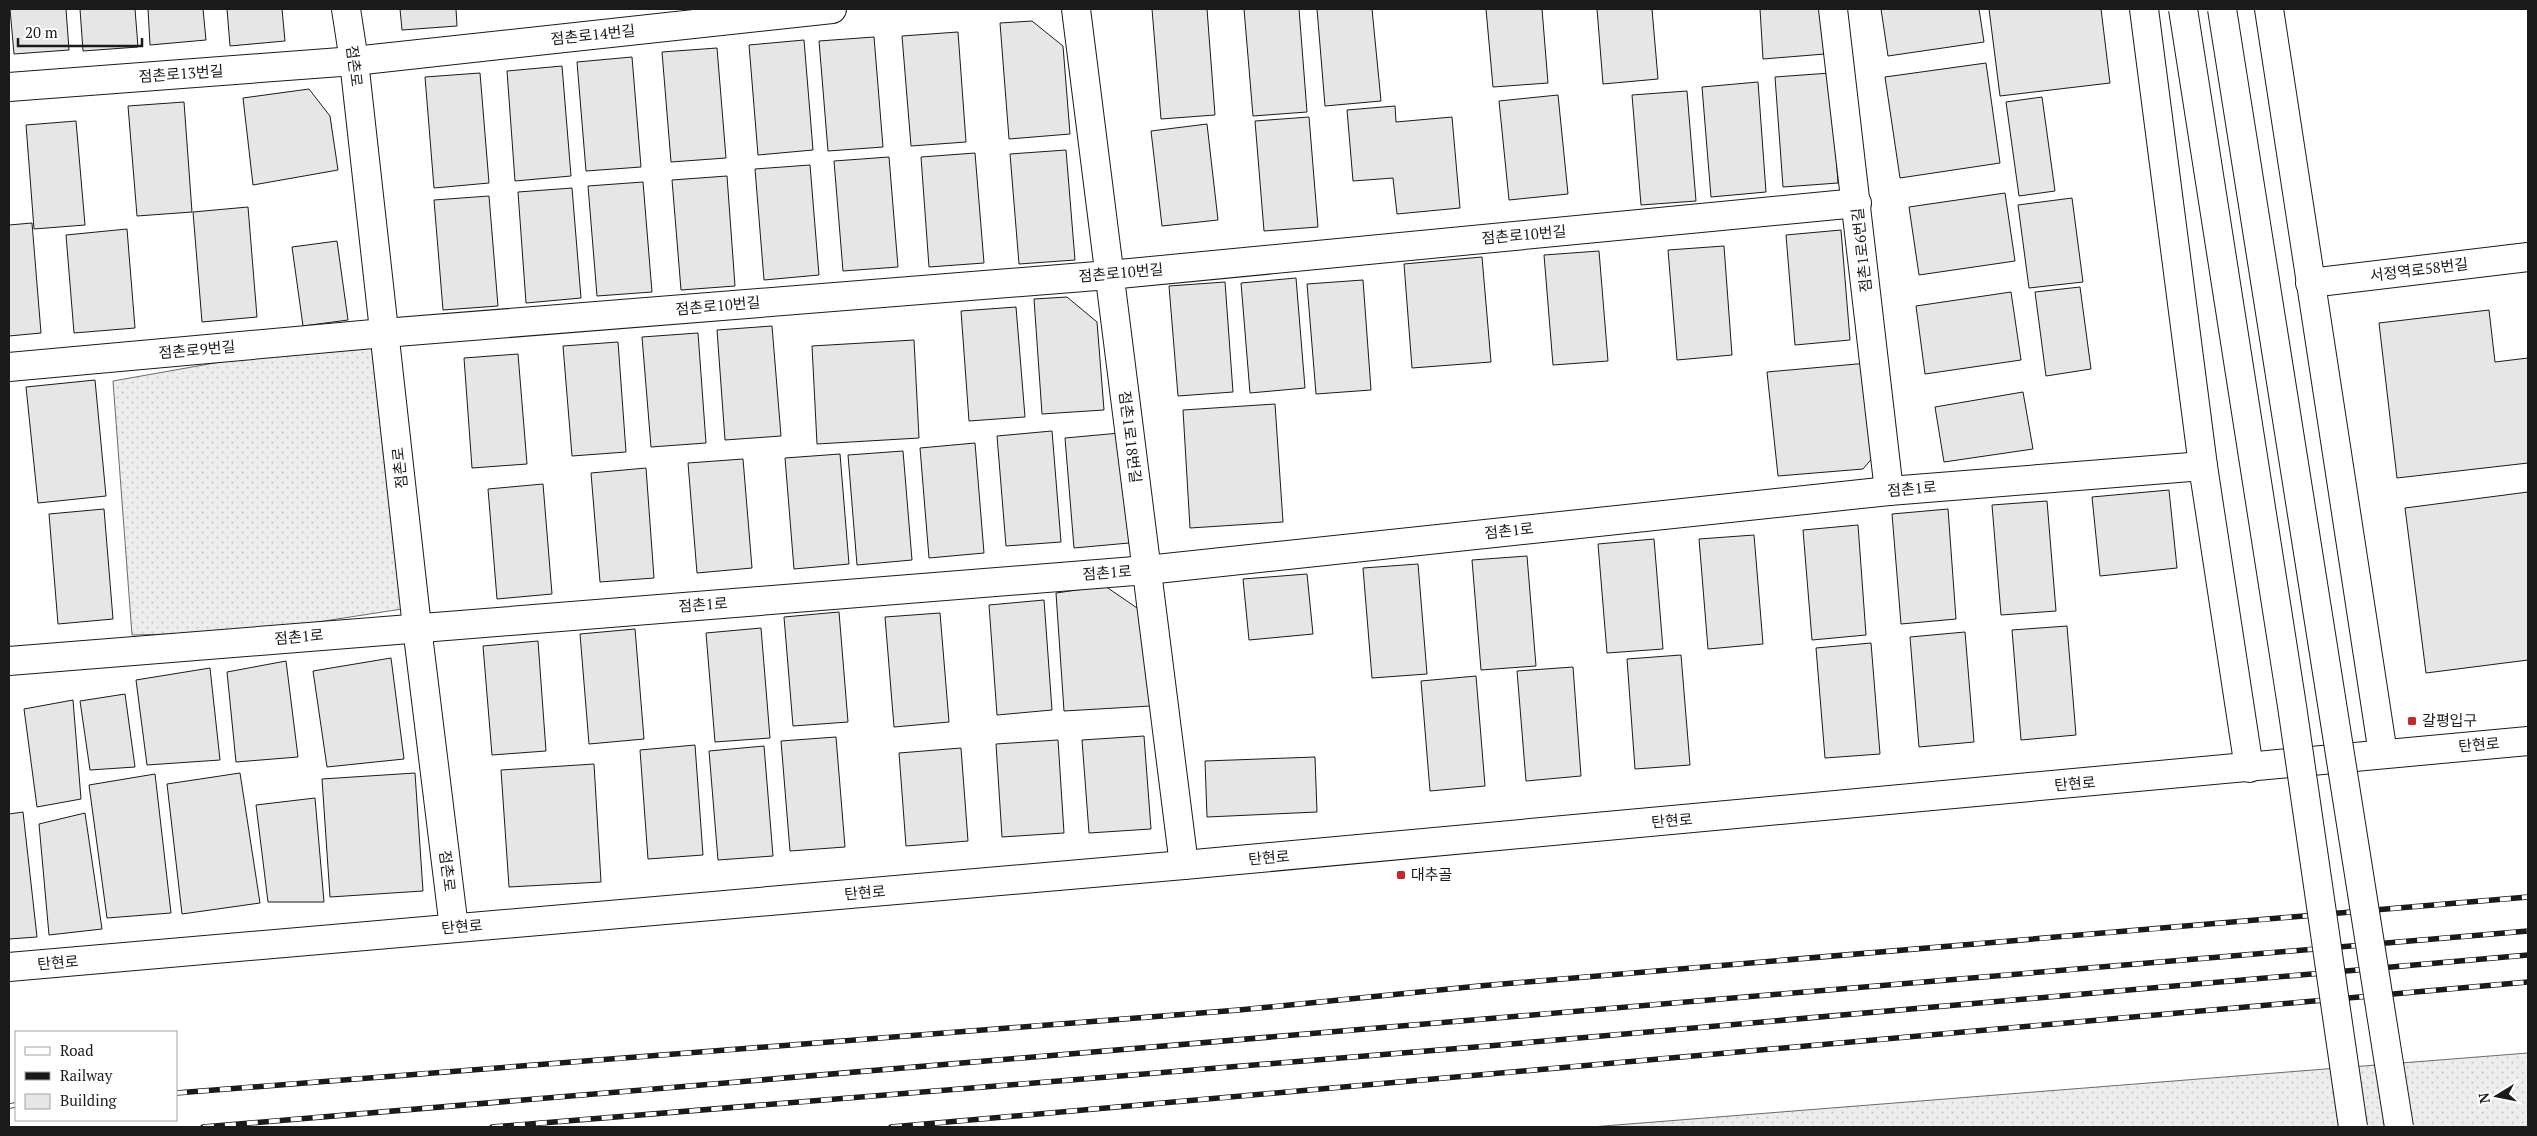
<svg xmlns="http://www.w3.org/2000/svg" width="2537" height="1136" viewBox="0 0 2537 1136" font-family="'PT Serif','Noto Sans KR',serif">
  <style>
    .grass { fill: url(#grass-dots); stroke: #6a6a6a }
    .building { fill: #e6e6e6; stroke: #1a1a1a }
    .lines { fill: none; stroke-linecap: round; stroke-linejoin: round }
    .minor-casing { stroke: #1a1a1a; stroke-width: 30 }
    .tertiary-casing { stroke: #1a1a1a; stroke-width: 30 }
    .minor { stroke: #fff; stroke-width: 28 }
    .tertiary { stroke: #fff; stroke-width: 28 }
    .rail-casing { stroke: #1a1a1a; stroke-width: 5.5 }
    .rail { stroke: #fff; stroke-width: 4; stroke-dasharray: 11; stroke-linecap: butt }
    .tertiary-bridge-casing { stroke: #1a1a1a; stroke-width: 30; stroke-linecap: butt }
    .tertiary-bridge { stroke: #fff; stroke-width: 28 }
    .poi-dot { fill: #c62828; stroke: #fff; stroke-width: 2 }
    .labels { text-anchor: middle; stroke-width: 4; stroke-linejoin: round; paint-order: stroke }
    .street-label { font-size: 15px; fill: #1a1a1a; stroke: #fff }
    .poi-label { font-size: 15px; fill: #1a1a1a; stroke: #fff; text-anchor: start }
  </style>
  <defs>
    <pattern id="grass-dots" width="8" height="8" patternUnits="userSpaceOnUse" patternTransform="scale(1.25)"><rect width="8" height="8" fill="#ededed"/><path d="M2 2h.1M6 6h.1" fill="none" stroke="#cbcbcb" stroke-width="1.8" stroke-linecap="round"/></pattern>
  </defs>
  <rect width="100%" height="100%" fill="#fff"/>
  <g class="grass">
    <polygon points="384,333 415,607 253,632 132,635 113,381"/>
    <polygon points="2528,1053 2528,1127 1591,1127"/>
  </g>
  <g class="building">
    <polygon points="10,9 66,9 69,50 14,54"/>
    <polygon points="80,9 135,9 138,47 83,51"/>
    <polygon points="148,9 203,9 206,40 150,45"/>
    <polygon points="227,9 282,9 285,41 230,46"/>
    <polygon points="400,9 456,9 457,26 402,30"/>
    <polygon points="1152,9 1207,9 1215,115 1161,119"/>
    <polygon points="1244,9 1299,9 1307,112 1253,116"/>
    <polygon points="1317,9 1372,9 1381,101 1325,106"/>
    <polygon points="1486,9 1542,9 1548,83 1493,87"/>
    <polygon points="1597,9 1652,9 1658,79 1603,84"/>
    <polygon points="1760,9 1822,9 1825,54 1763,59"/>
    <polygon points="1881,9 1979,9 1984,42 1888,56"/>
    <polygon points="1989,9 2101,9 2110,83 2000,96"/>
    <polygon points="1032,21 1063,46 1070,134 1009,139 1000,23"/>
    <polygon points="958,32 966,142 911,146 902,36"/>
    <polygon points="874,37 883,147 828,151 819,41"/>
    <polygon points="804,40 813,150 758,155 749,45"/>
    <polygon points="717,48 726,158 671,162 662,52"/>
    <polygon points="632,57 641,167 586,171 577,62"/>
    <polygon points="1986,63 2000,163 1900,178 1885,77"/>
    <polygon points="562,66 571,176 515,181 507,71"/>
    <polygon points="480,73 489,183 434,188 425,77"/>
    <polygon points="1830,73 1838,183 1783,187 1775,77"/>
    <polygon points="1758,82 1766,192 1711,197 1702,87"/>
    <polygon points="309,89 330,116 338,170 253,185 243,98"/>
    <polygon points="1687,91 1696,201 1641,205 1632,95"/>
    <polygon points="1558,95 1568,194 1509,200 1499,101"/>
    <polygon points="2042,97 2055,191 2019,196 2006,102"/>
    <polygon points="184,102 192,212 137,216 128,106"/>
    <polygon points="1395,106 1396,122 1452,117 1460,208 1397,214 1393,178 1353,181 1347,110"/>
    <polygon points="1309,117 1318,227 1264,231 1255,121"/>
    <polygon points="76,121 85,225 34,229 26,125"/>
    <polygon points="1207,124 1218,220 1162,226 1151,131"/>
    <polygon points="1066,150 1075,260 1019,264 1010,154"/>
    <polygon points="975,153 984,263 929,267 921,157"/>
    <polygon points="889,157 898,267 843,271 834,161"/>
    <polygon points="810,165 819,275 764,280 755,169"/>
    <polygon points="727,176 735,286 681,290 672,180"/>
    <polygon points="643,182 652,292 597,296 588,186"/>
    <polygon points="572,188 581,298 526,303 518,192"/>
    <polygon points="2005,193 2015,261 1919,275 1909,207"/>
    <polygon points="489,196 498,306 443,310 434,200"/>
    <polygon points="2072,198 2083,282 2029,288 2018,205"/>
    <polygon points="248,207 257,317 202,322 193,212"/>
    <polygon points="32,223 41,333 9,336 9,225"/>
    <polygon points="127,229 135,328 74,333 66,235"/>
    <polygon points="1841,230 1850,340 1795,345 1786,235"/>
    <polygon points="337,241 348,320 303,326 292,247"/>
    <polygon points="1724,246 1732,355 1677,360 1668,250"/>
    <polygon points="1599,251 1608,361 1553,365 1544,255"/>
    <polygon points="1482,257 1491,362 1412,368 1404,264"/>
    <polygon points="1296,278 1305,388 1250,393 1241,283"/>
    <polygon points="1363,280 1371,390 1316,394 1307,284"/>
    <polygon points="1225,282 1233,392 1178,396 1169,286"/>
    <polygon points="2080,287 2091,369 2046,376 2035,292"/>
    <polygon points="2011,292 2021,360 1925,374 1916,306"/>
    <polygon points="1067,297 1097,322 1104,410 1042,414 1034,299"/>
    <polygon points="1016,307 1025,417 969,421 961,311"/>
    <polygon points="2489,310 2495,362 2528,358 2528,463 2397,478 2379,323"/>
    <polygon points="772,326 781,436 725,440 717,330"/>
    <polygon points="698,333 706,443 651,447 642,337"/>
    <polygon points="914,340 919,438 817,444 812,346"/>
    <polygon points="618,342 626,452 572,456 563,346"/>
    <polygon points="518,354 527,464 472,468 464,358"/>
    <polygon points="1868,363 1880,449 1863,469 1778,476 1767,372"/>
    <polygon points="95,380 106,496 38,503 26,387"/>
    <polygon points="2023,392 2033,449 1944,462 1935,407"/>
    <polygon points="1275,404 1283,522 1190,528 1183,410"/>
    <polygon points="1052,431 1061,542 1006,546 997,436"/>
    <polygon points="1120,433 1129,543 1074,548 1065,438"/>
    <polygon points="975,443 984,553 929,558 920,448"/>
    <polygon points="903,451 912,560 857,565 848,455"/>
    <polygon points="840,454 849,564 794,569 785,458"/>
    <polygon points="743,459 752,568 697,573 688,463"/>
    <polygon points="646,468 654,578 600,582 591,473"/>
    <polygon points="543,484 552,594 497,599 488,489"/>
    <polygon points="2169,490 2177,568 2100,576 2092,497"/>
    <polygon points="2528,492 2528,660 2426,673 2405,508"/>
    <polygon points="2047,501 2056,611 2001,615 1992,505"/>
    <polygon points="104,509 113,619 58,624 49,514"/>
    <polygon points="1948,509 1956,619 1901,624 1892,514"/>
    <polygon points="1858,525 1866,635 1812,640 1803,530"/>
    <polygon points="1754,535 1763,644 1708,649 1699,539"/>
    <polygon points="1654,539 1663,649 1607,653 1598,544"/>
    <polygon points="1527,556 1536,666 1481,670 1472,560"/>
    <polygon points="1418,564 1427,674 1372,678 1363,568"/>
    <polygon points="1307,574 1313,634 1249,640 1243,579"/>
    <polygon points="1105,586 1140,610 1150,706 1064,711 1056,593"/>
    <polygon points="1044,600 1052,710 997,715 989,605"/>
    <polygon points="839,612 848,722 793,726 784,617"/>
    <polygon points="940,613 949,722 894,727 885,617"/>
    <polygon points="2067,626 2076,735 2021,740 2012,630"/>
    <polygon points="761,628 770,738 715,742 706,633"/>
    <polygon points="635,629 644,739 589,744 580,634"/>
    <polygon points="1965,632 1974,742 1919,747 1910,637"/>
    <polygon points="538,641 546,751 492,755 483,646"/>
    <polygon points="1871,643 1880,754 1825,758 1816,648"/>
    <polygon points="1681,655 1690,765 1635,769 1627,659"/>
    <polygon points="391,658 404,759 327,767 313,671"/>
    <polygon points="286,661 298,757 236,762 227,672"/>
    <polygon points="1573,667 1581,776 1526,781 1517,671"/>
    <polygon points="210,668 220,760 147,765 136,680"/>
    <polygon points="1476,676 1485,786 1430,791 1421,681"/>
    <polygon points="125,694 135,767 90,770 80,701"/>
    <polygon points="73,700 81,799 37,807 24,709"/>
    <polygon points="1144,736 1151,829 1089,833 1082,740"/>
    <polygon points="836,737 845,847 790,851 781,741"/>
    <polygon points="1058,740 1064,833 1002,837 996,744"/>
    <polygon points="695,745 703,855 648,859 640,750"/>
    <polygon points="764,746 773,856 718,860 709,751"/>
    <polygon points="961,748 968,841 906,846 899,753"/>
    <polygon points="1315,757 1317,812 1207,817 1205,761"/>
    <polygon points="594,764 601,882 509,887 501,770"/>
    <polygon points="240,773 260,903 182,914 167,784"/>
    <polygon points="415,773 423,891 330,897 322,779"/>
    <polygon points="155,774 171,913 107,918 89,785"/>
    <polygon points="315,798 324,902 268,902 256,805"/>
    <polygon points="23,812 37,937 9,939 9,814"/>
    <polygon points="85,813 102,929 49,935 39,824"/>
  </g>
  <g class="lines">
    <g class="minor-casing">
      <g id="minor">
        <polyline points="346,9 354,61 417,627 454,928"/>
        <polyline points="1076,9 1184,865"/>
        <polyline points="1833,9 1889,491"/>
        <polyline points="9,87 354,61 832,9"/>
        <polyline points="2310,283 2528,257"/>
        <polyline points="9,367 384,333 1109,275 1857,203"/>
        <polyline points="9,661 1147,570 1889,491 2203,466"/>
      </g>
    </g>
    <g class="tertiary-casing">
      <g id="tertiary">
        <polyline points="2144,9 2203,466 2249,768"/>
        <polyline points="2269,9 2383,754"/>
        <polyline points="9,967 1184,865 2528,741"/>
      </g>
    </g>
    <use href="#minor" class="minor"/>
    <use href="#tertiary" class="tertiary"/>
    <g class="rail-casing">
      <g id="rail">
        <polyline points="176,1093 1239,1010 1479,986 2528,897"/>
        <polyline points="9,1106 16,1105"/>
        <polyline points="203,1127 2528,931"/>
        <polyline points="492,1127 1488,1046 2528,955"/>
        <polyline points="891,1127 2528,982"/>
      </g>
    </g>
    <use href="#rail" class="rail"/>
    <g class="tertiary-bridge-casing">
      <g id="tertiary-bridge">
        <polyline points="2183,9 2292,706 2353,1127"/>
        <polyline points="2222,9 2399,1127"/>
      </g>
    </g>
    <use href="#tertiary-bridge" class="tertiary-bridge"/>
  </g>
  <g class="poi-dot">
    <rect x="2407" y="716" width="10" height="10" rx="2.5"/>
    <rect x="1396" y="870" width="10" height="10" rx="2.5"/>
  </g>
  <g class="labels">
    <g class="street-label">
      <text transform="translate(593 35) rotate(-6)" y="5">점촌로14번길</text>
      <text transform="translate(354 66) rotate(83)" y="5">점촌로</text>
      <text transform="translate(181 74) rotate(-4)" y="5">점촌로13번길</text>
      <text transform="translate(1524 235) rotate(-5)" y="5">점촌로10번길</text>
      <text transform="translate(1862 250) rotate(-96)" y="5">점촌1로6번길</text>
      <text transform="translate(2419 270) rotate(-7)" y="5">서정역로58번길</text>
      <text transform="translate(1121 273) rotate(-5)" y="5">점촌로10번길</text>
      <text transform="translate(718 306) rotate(-5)" y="5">점촌로10번길</text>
      <text transform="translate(197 350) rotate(-5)" y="5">점촌로9번길</text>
      <text transform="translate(1130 437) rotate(83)" y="5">점촌1로18번길</text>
      <text transform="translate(400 468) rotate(-96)" y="5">점촌로</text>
      <text transform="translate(1912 489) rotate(-5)" y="5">점촌1로</text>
      <text transform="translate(1509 531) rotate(-6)" y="5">점촌1로</text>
      <text transform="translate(1107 573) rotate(-4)" y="5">점촌1로</text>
      <text transform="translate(703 605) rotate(-4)" y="5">점촌1로</text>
      <text transform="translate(299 637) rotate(-5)" y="5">점촌1로</text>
      <text transform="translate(2479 745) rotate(-5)" y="5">탄현로</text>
      <text transform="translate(2075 784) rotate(-5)" y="5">탄현로</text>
      <text transform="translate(1672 821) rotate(-5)" y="5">탄현로</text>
      <text transform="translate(1269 858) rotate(-5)" y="5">탄현로</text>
      <text transform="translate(447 871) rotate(83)" y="5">점촌로</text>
      <text transform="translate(865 893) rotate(-5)" y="5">탄현로</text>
      <text transform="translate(462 927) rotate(-5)" y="5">탄현로</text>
      <text transform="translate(58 963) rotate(-5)" y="5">탄현로</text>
    </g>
    <g class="poi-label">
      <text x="2422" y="726">갈평입구</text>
      <text x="1411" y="880">대추골</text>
    </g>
  </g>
  <rect width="2537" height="1136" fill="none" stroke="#1a1a1a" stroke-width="20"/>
  <rect x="15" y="1031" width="162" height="90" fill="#ffffff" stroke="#a3a3a3"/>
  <rect x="25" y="1047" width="25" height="8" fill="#ffffff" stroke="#a3a3a3"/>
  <text x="60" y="1056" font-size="15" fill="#1a1a1a">Road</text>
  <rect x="25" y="1072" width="25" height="8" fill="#1a1a1a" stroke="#a3a3a3"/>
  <text x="60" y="1081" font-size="15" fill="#1a1a1a">Railway</text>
  <rect x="25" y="1094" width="25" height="15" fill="#e6e6e6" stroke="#a3a3a3"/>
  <text x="60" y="1106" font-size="15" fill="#1a1a1a">Building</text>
  <g transform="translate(2497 1096) rotate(260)" stroke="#ffffff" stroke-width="4" paint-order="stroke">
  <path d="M0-4L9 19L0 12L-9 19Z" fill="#1a1a1a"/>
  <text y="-8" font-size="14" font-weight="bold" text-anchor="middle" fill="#1a1a1a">N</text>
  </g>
  <path d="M18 38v8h124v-8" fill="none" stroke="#1a1a1a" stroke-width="2.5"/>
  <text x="25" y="38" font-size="15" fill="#1a1a1a" stroke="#ffffff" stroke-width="4" paint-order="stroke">20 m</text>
</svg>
